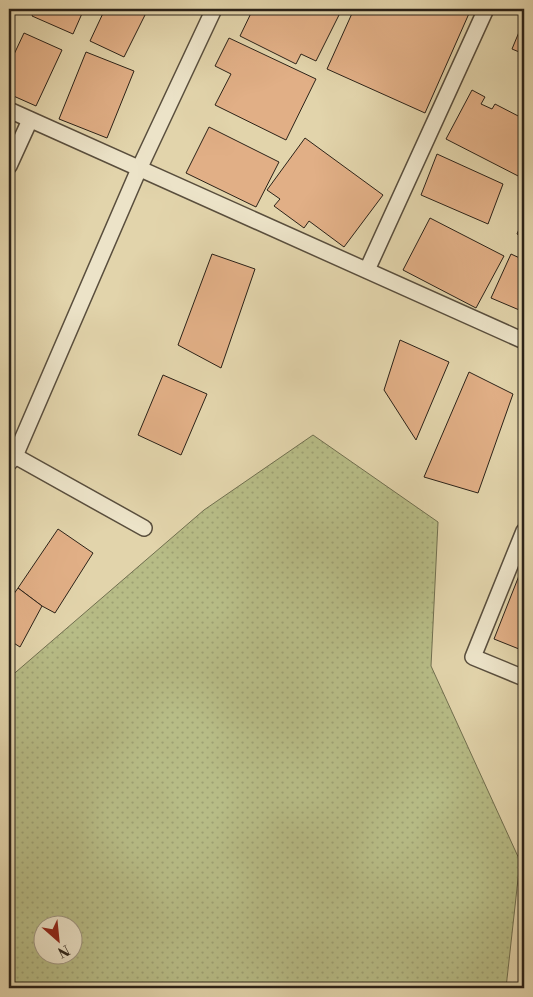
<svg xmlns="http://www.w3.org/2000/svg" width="533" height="997" viewBox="0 0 533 997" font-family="'Libre Bodoni',serif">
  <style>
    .grass { fill: url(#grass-dots); stroke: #716f4f; fill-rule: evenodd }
    .building { fill: #e1af86; stroke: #2b2218 }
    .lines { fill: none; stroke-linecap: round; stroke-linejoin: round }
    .minor-casing { stroke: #594e3d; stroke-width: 18 }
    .minor { stroke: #ece3c8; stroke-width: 15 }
  </style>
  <defs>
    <pattern id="grass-dots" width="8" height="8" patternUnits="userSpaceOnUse" patternTransform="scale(1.25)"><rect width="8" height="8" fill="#b7bc86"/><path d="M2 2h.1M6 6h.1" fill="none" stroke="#9ea173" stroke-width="1.8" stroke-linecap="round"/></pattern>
  </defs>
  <rect width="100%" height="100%" fill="#e2d4ab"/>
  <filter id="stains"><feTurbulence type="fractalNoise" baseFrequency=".004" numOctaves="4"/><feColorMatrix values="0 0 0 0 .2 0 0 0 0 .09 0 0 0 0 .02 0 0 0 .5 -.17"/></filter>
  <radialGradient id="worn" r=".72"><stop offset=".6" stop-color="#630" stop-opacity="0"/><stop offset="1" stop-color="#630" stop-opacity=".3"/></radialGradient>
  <path class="grass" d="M313 435 438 522 431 666 520 861 506 988H9V678L204 510ZM42 924H72V954H42Z"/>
  <g class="building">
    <polygon points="35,9 84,9 73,34 32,16"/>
    <polygon points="105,9 148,9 124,57 90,41"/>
    <polygon points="253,9 342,9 316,61 301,54 296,64 240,36"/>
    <polygon points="354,9 471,9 425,113 327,69"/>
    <polygon points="524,20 524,54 512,49"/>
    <polygon points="24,33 62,50 36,106 9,94 9,65"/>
    <polygon points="229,38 316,79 286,140 215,105 231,74 215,66"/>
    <polygon points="86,52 134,71 107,138 59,119"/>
    <polygon points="472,90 485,97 481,104 492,109 495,104 524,119 524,179 446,139"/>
    <polygon points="209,127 279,162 256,207 186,173"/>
    <polygon points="305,138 383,195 344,247 309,221 304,228 274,206 280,199 267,190"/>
    <polygon points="437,154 503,184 488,224 421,195"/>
    <polygon points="524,217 524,238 517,234"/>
    <polygon points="430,218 504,256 476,308 403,270"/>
    <polygon points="212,254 255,269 221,368 178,345"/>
    <polygon points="511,254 524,260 524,312 491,298"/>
    <polygon points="400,340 449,362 416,440 384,390"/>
    <polygon points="469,372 513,394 478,493 424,477"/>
    <polygon points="163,375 207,394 181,455 138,435"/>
    <polygon points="58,529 93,553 55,613 42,606 18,588"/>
    <polygon points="524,563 524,651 494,639"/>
    <polygon points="18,588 42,606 20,647 9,640 9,601"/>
    <polygon points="521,751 524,752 524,783"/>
  </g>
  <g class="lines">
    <g class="minor-casing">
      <g id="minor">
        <polyline points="9,110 524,341"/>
        <polyline points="9,166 30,120"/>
        <polyline points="367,270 486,9"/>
        <polyline points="9,451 15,456 144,528"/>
        <polyline points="9,463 15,456 139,169 214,9"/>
        <polyline points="524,531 473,657 524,678"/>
      </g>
    </g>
    <use href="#minor" class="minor"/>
  </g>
  <rect width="533" height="997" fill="none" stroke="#e2d4ab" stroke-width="30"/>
  <rect x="10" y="10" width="513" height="977" fill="none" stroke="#2b2218" stroke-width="2.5"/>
  <rect x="15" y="15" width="503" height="967" fill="none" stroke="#2b2218"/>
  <g transform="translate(58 940) rotate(153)"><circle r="24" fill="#ece3c8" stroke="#9f9682"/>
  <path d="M0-4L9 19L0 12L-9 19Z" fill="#8f2418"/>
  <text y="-8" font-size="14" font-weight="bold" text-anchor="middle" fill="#2b2218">N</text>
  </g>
  <rect width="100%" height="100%" filter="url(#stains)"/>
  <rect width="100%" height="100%" fill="url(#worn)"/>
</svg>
